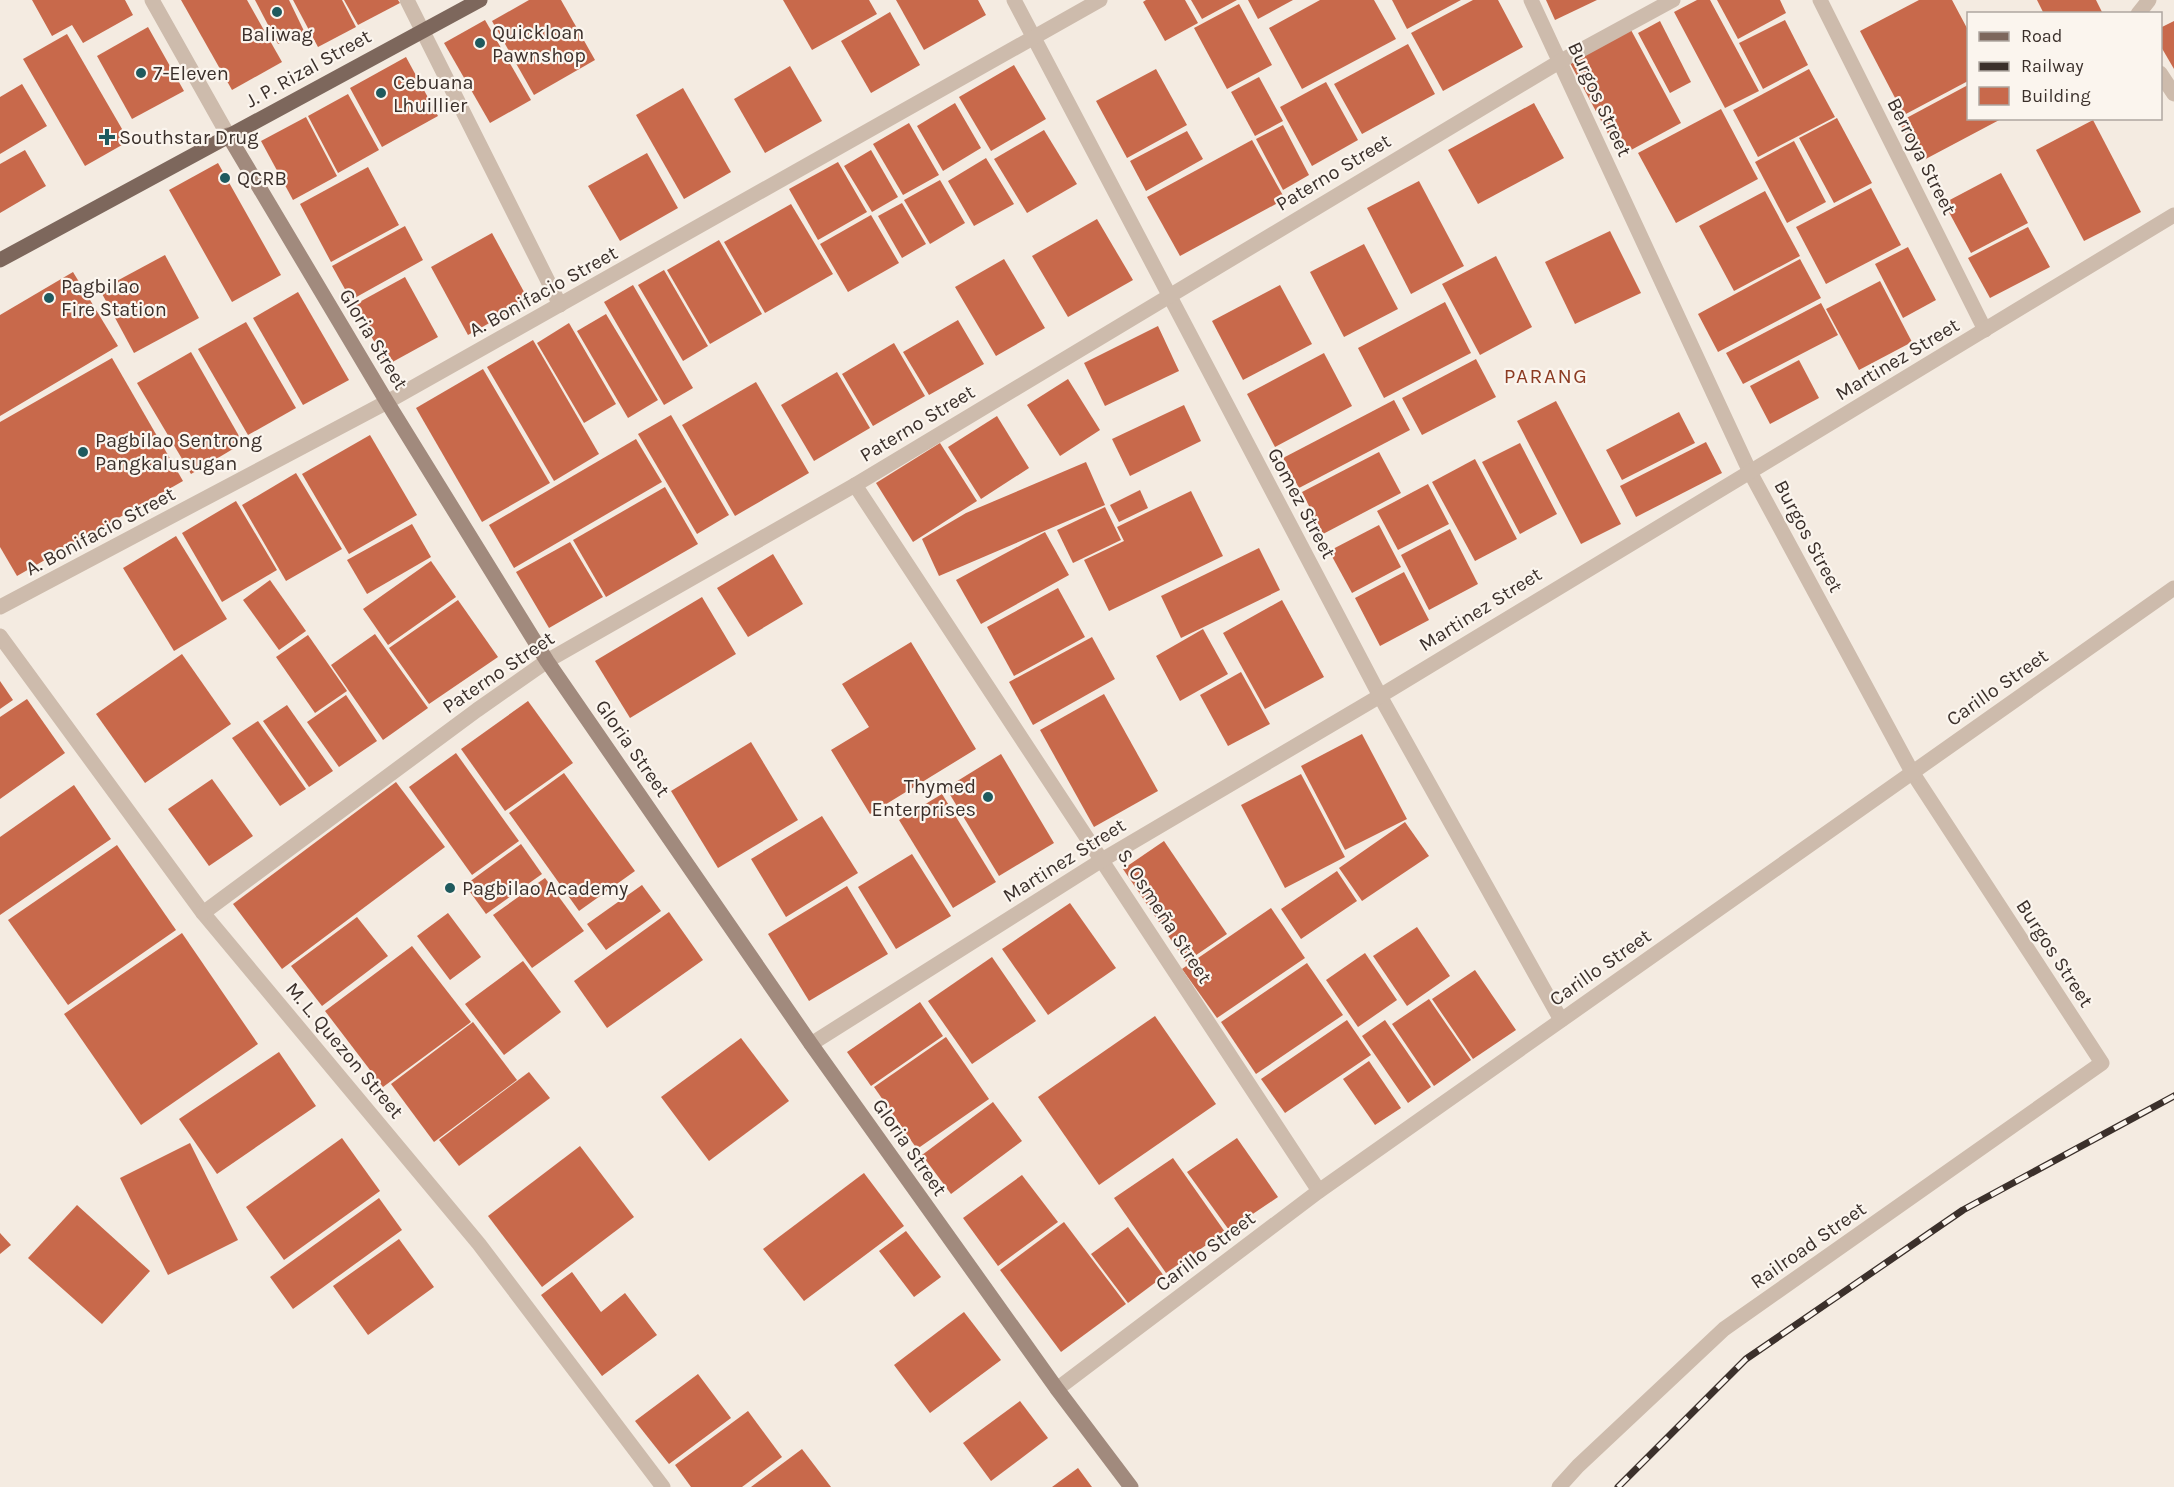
<svg xmlns="http://www.w3.org/2000/svg" width="2174" height="1487" viewBox="0 0 2174 1487" font-family="Karla,sans-serif">
  <style>
    .building { fill: #c8694b }
    .lines { fill: none; stroke-linecap: round; stroke-linejoin: round }
    .street { stroke: #cdbbac; stroke-width: 15 }
    .secondary { stroke: #a18a7d; stroke-width: 15 }
    .primary { stroke: #7d675c; stroke-width: 15 }
    .rail-casing { stroke: #3b302b; stroke-width: 7 }
    .rail { stroke: #fbf5ee; stroke-width: 4.5; stroke-dasharray: 14; stroke-linecap: butt }
    .poi-dot { fill: #1f5a5e; stroke: #fbf5ee; stroke-width: 2 }
    .labels { text-anchor: middle; stroke-width: 4.5; stroke-linejoin: round; paint-order: stroke }
    .poi-label { font-size: 20px; fill: #3b302b; stroke: #fbf5ee; text-anchor: start }
    .street-label { font-size: 20px; fill: #3b302b; stroke: #fbf5ee }
    .neighbourhood-label { font-size: 21px; letter-spacing: 1.5px; fill: #8c3b22; stroke: #fbf5ee }
  </style>
  <rect width="100%" height="100%" fill="#f4ebe1"/>
  <g class="building">
    <polygon points="32,0 125,0 133,15 83,43 72,25 52,36"/>
    <polygon points="181,0 247,0 282,62 232,90"/>
    <polygon points="255,0 289,0 304,31 278,44"/>
    <polygon points="293,0 342,0 356,27 318,47"/>
    <polygon points="344,0 398,0 400,3 358,25"/>
    <polygon points="529,0 561,0 595,60 534,95 492,21"/>
    <polygon points="783,0 869,0 877,14 812,50"/>
    <polygon points="896,0 978,0 986,15 924,50"/>
    <polygon points="1146,0 1185,0 1198,23 1165,41 1143,2"/>
    <polygon points="1191,0 1237,0 1202,19"/>
    <polygon points="1248,0 1293,0 1258,19"/>
    <polygon points="1320,0 1374,0 1396,39 1302,89 1269,28"/>
    <polygon points="1392,0 1461,0 1407,29"/>
    <polygon points="1473,0 1498,0 1523,47 1443,91 1411,33"/>
    <polygon points="1546,0 1597,0 1555,20"/>
    <polygon points="1697,0 1710,0 1759,91 1725,108 1674,12"/>
    <polygon points="1717,0 1780,0 1786,13 1738,39"/>
    <polygon points="1919,0 1952,0 1968,30 1968,81 1904,115 1860,31"/>
    <polygon points="2037,0 2096,0 2103,14 2044,14"/>
    <polygon points="1239,4 1272,65 1227,89 1194,28"/>
    <polygon points="890,12 920,65 871,93 841,41"/>
    <polygon points="485,20 531,100 490,123 444,43"/>
    <polygon points="1785,20 1808,65 1763,89 1739,43"/>
    <polygon points="1660,21 1691,82 1670,93 1638,33"/>
    <polygon points="2174,21 2174,69 2160,45 2160,28"/>
    <polygon points="148,27 184,91 132,119 97,56"/>
    <polygon points="1631,30 1681,123 1620,156 1570,63"/>
    <polygon points="67,34 129,141 85,166 23,59"/>
    <polygon points="1408,44 1435,94 1362,134 1334,84"/>
    <polygon points="406,57 438,116 382,147 350,88"/>
    <polygon points="1014,65 1046,119 991,151 959,97"/>
    <polygon points="790,66 822,121 765,153 734,99"/>
    <polygon points="1156,69 1187,125 1127,158 1096,101"/>
    <polygon points="1809,69 1835,117 1758,157 1733,110"/>
    <polygon points="1259,77 1283,121 1255,136 1231,92"/>
    <polygon points="1326,82 1358,140 1312,166 1280,107"/>
    <polygon points="22,84 47,126 0,154 0,97"/>
    <polygon points="1968,85 1968,118 2003,118 1920,162 1899,122"/>
    <polygon points="683,88 731,172 684,199 636,115"/>
    <polygon points="348,94 379,150 338,173 308,116"/>
    <polygon points="955,103 981,148 943,171 917,126"/>
    <polygon points="1534,103 1564,158 1478,204 1448,150"/>
    <polygon points="1721,109 1758,179 1676,223 1638,153"/>
    <polygon points="306,117 337,176 293,200 261,141"/>
    <polygon points="1837,118 1872,183 1834,203 1799,138"/>
    <polygon points="2093,120 2141,212 2084,241 2036,150"/>
    <polygon points="909,123 939,175 903,195 873,144"/>
    <polygon points="1283,125 1309,175 1283,190 1256,139"/>
    <polygon points="1044,130 1077,184 1027,213 994,159"/>
    <polygon points="1187,131 1203,159 1146,191 1130,161"/>
    <polygon points="1252,140 1285,199 1180,256 1147,197"/>
    <polygon points="1794,141 1826,202 1787,223 1755,162"/>
    <polygon points="25,150 46,186 0,213 0,164"/>
    <polygon points="871,150 898,197 872,212 844,166"/>
    <polygon points="647,153 678,208 620,241 588,186"/>
    <polygon points="986,158 1014,204 974,226 948,181"/>
    <polygon points="838,162 867,212 818,240 789,189"/>
    <polygon points="218,163 281,275 232,302 169,190"/>
    <polygon points="368,167 399,225 331,262 300,204"/>
    <polygon points="2001,173 2028,223 1971,253 1944,203"/>
    <polygon points="940,180 965,223 930,244 904,200"/>
    <polygon points="1419,181 1464,266 1411,294 1367,208"/>
    <polygon points="1871,188 1901,245 1826,284 1796,227"/>
    <polygon points="1765,191 1800,256 1734,291 1699,226"/>
    <polygon points="902,203 926,244 902,258 878,216"/>
    <polygon points="791,204 833,274 765,313 724,242"/>
    <polygon points="871,215 899,263 848,292 820,244"/>
    <polygon points="1097,219 1133,280 1068,317 1032,256"/>
    <polygon points="405,226 423,260 351,300 332,266"/>
    <polygon points="2028,227 2050,267 1990,298 1968,258"/>
    <polygon points="1610,231 1641,293 1575,324 1545,262"/>
    <polygon points="492,233 529,301 468,335 431,267"/>
    <polygon points="719,240 762,314 710,344 667,270"/>
    <polygon points="1364,244 1398,309 1344,337 1310,272"/>
    <polygon points="1908,247 1936,300 1903,318 1875,264"/>
    <polygon points="165,255 199,318 134,353 100,290"/>
    <polygon points="1496,256 1532,327 1480,355 1442,284"/>
    <polygon points="1004,259 1045,328 996,356 955,287"/>
    <polygon points="1800,259 1821,298 1718,352 1698,314"/>
    <polygon points="664,270 708,346 683,361 638,285"/>
    <polygon points="73,272 118,346 0,416 0,315"/>
    <polygon points="405,277 438,337 387,365 354,305"/>
    <polygon points="1880,281 1912,342 1859,370 1826,309"/>
    <polygon points="633,285 693,388 664,405 604,302"/>
    <polygon points="1280,285 1312,344 1243,380 1212,321"/>
    <polygon points="298,292 349,380 303,405 253,318"/>
    <polygon points="1445,302 1471,353 1384,398 1358,348"/>
    <polygon points="1821,303 1838,335 1743,384 1726,353"/>
    <polygon points="606,314 658,400 628,418 577,331"/>
    <polygon points="958,320 984,364 929,395 903,352"/>
    <polygon points="246,322 296,408 248,435 198,349"/>
    <polygon points="569,323 616,404 584,423 537,343"/>
    <polygon points="1158,326 1179,371 1105,406 1084,363"/>
    <polygon points="533,340 599,454 554,481 487,367"/>
    <polygon points="894,343 925,396 873,426 842,374"/>
    <polygon points="191,352 243,443 191,474 137,383"/>
    <polygon points="1324,353 1352,406 1275,447 1247,394"/>
    <polygon points="112,358 183,481 17,576 0,547 0,422"/>
    <polygon points="1476,359 1496,397 1422,435 1402,398"/>
    <polygon points="1799,360 1819,398 1770,424 1750,386"/>
    <polygon points="483,369 550,483 482,522 416,408"/>
    <polygon points="837,372 870,428 814,461 781,405"/>
    <polygon points="1068,379 1100,430 1060,456 1027,405"/>
    <polygon points="756,382 809,473 735,516 682,425"/>
    <polygon points="1394,400 1410,430 1299,488 1283,458"/>
    <polygon points="1556,401 1621,524 1581,544 1517,421"/>
    <polygon points="1184,405 1201,441 1130,476 1112,439"/>
    <polygon points="1679,412 1695,443 1622,480 1606,450"/>
    <polygon points="671,415 729,515 697,534 638,434"/>
    <polygon points="997,416 1029,468 981,499 948,447"/>
    <polygon points="370,435 417,515 349,554 302,474"/>
    <polygon points="636,439 662,482 514,568 489,525"/>
    <polygon points="1706,442 1722,473 1636,517 1620,486"/>
    <polygon points="940,443 977,501 913,542 876,483"/>
    <polygon points="1520,443 1557,514 1520,534 1482,462"/>
    <polygon points="1379,452 1401,493 1323,534 1302,492"/>
    <polygon points="1475,459 1517,539 1475,561 1432,482"/>
    <polygon points="1086,462 1105,505 939,576 922,539 966,513"/>
    <polygon points="296,473 342,549 286,581 242,505"/>
    <polygon points="1428,484 1449,524 1398,550 1377,511"/>
    <polygon points="665,487 698,544 606,597 573,540"/>
    <polygon points="1140,490 1148,508 1119,522 1110,505"/>
    <polygon points="1191,491 1223,556 1109,611 1084,560 1124,541 1117,527"/>
    <polygon points="236,501 277,570 222,602 182,533"/>
    <polygon points="1105,507 1121,540 1073,563 1057,530"/>
    <polygon points="412,524 431,557 367,594 347,560"/>
    <polygon points="1379,525 1401,567 1352,593 1329,551"/>
    <polygon points="1450,529 1478,584 1429,610 1401,555"/>
    <polygon points="1045,532 1069,575 981,624 956,580"/>
    <polygon points="176,536 227,619 174,651 123,568"/>
    <polygon points="570,542 603,597 549,628 516,572"/>
    <polygon points="1259,548 1280,590 1181,638 1161,596"/>
    <polygon points="773,554 803,604 748,637 717,588"/>
    <polygon points="431,561 456,597 388,645 363,609"/>
    <polygon points="1404,572 1429,620 1380,646 1355,598"/>
    <polygon points="270,580 306,631 279,650 243,600"/>
    <polygon points="1058,588 1085,637 1014,676 987,627"/>
    <polygon points="702,597 736,654 630,718 595,661"/>
    <polygon points="458,600 498,657 429,704 389,648"/>
    <polygon points="1282,600 1324,677 1265,709 1223,633"/>
    <polygon points="1203,629 1228,674 1180,701 1156,656"/>
    <polygon points="375,634 428,708 383,740 331,665"/>
    <polygon points="308,635 347,691 315,713 276,657"/>
    <polygon points="1092,637 1115,679 1033,725 1009,682"/>
    <polygon points="911,642 976,749 870,814 831,750 869,727 842,684"/>
    <polygon points="182,654 231,724 145,783 96,714"/>
    <polygon points="1241,672 1270,724 1228,746 1200,695"/>
    <polygon points="0,681 13,700 0,709"/>
    <polygon points="1104,694 1158,791 1094,827 1040,730"/>
    <polygon points="346,695 377,741 339,767 307,722"/>
    <polygon points="27,699 65,753 0,799 0,717"/>
    <polygon points="528,701 573,763 505,811 461,749"/>
    <polygon points="287,705 333,771 309,787 263,721"/>
    <polygon points="258,721 306,789 280,806 232,738"/>
    <polygon points="1362,734 1407,819 1345,850 1301,766"/>
    <polygon points="751,742 798,820 718,868 671,791"/>
    <polygon points="456,753 519,841 472,875 409,787"/>
    <polygon points="1001,754 1054,843 999,876 946,788"/>
    <polygon points="564,773 635,871 579,911 509,813"/>
    <polygon points="1301,774 1345,857 1285,888 1241,805"/>
    <polygon points="212,779 253,836 209,866 168,809"/>
    <polygon points="396,782 445,847 282,969 233,904"/>
    <polygon points="74,785 111,839 0,915 0,837"/>
    <polygon points="942,794 996,882 953,908 899,820"/>
    <polygon points="822,816 858,873 786,917 751,859"/>
    <polygon points="1405,822 1429,856 1362,901 1339,868"/>
    <polygon points="1164,841 1227,934 1186,962 1123,869"/>
    <polygon points="521,844 542,874 486,914 465,885"/>
    <polygon points="117,845 176,930 68,1005 8,920"/>
    <polygon points="912,854 951,916 896,949 858,887"/>
    <polygon points="1337,871 1357,901 1301,939 1281,909"/>
    <polygon points="545,878 584,931 532,968 493,915"/>
    <polygon points="642,885 661,911 606,950 587,924"/>
    <polygon points="847,886 888,954 809,1001 768,934"/>
    <polygon points="1070,903 1116,968 1048,1015 1002,949"/>
    <polygon points="1271,908 1305,958 1217,1018 1182,969"/>
    <polygon points="669,912 703,960 607,1028 574,981"/>
    <polygon points="448,913 481,957 450,980 417,936"/>
    <polygon points="357,917 388,956 322,1006 291,966"/>
    <polygon points="1417,927 1450,976 1407,1006 1373,956"/>
    <polygon points="182,933 258,1044 141,1125 64,1014"/>
    <polygon points="412,946 471,1022 383,1087 325,1011"/>
    <polygon points="1365,953 1397,1000 1358,1027 1326,980"/>
    <polygon points="992,957 1036,1021 972,1064 928,1001"/>
    <polygon points="523,961 561,1012 504,1055 465,1004"/>
    <polygon points="1307,963 1343,1015 1256,1074 1221,1022"/>
    <polygon points="1475,970 1516,1030 1473,1059 1432,999"/>
    <polygon points="1429,999 1471,1060 1434,1086 1392,1024"/>
    <polygon points="920,1002 943,1036 871,1086 847,1052"/>
    <polygon points="1155,1016 1216,1104 1099,1185 1038,1097"/>
    <polygon points="1347,1020 1371,1055 1285,1113 1261,1079"/>
    <polygon points="1385,1020 1431,1087 1408,1103 1362,1036"/>
    <polygon points="473,1022 517,1080 434,1142 391,1084"/>
    <polygon points="946,1037 989,1099 917,1149 874,1087"/>
    <polygon points="741,1038 789,1101 709,1161 661,1097"/>
    <polygon points="279,1052 316,1106 217,1174 179,1119"/>
    <polygon points="1369,1061 1401,1108 1375,1125 1343,1079"/>
    <polygon points="529,1072 550,1098 459,1166 439,1140"/>
    <polygon points="993,1102 1022,1141 951,1194 922,1155"/>
    <polygon points="342,1138 380,1191 284,1260 246,1207"/>
    <polygon points="1237,1138 1278,1197 1229,1230 1187,1172"/>
    <polygon points="190,1143 238,1240 168,1275 120,1178"/>
    <polygon points="580,1146 634,1217 542,1287 488,1216"/>
    <polygon points="1173,1158 1225,1232 1166,1273 1114,1198"/>
    <polygon points="864,1173 904,1226 804,1301 763,1249"/>
    <polygon points="1022,1175 1058,1222 998,1266 963,1218"/>
    <polygon points="379,1198 402,1230 293,1309 270,1277"/>
    <polygon points="77,1205 150,1271 102,1324 28,1258"/>
    <polygon points="1064,1222 1126,1304 1061,1352 1000,1270"/>
    <polygon points="1128,1227 1164,1276 1128,1303 1091,1254"/>
    <polygon points="906,1231 941,1277 914,1297 879,1251"/>
    <polygon points="0,1233 11,1245 0,1254"/>
    <polygon points="399,1239 434,1287 368,1335 333,1286"/>
    <polygon points="572,1272 601,1312 625,1293 657,1335 602,1376 541,1295"/>
    <polygon points="964,1312 1001,1360 930,1413 894,1365"/>
    <polygon points="698,1374 731,1418 669,1464 635,1421"/>
    <polygon points="1020,1401 1048,1438 991,1481 963,1443"/>
    <polygon points="748,1411 782,1457 742,1487 691,1487 675,1465"/>
    <polygon points="802,1449 831,1487 751,1487"/>
    <polygon points="1078,1468 1092,1487 1052,1487"/>
  </g>
  <g class="lines">
    <g class="street">
      <polyline points="152,0 228,135"/>
      <polyline points="407,0 560,305"/>
      <polyline points="1014,0 1380,696 1561,1020"/>
      <polyline points="1531,0 1750,472 1912,772 2102,1063 1724,1329 1578,1466 1559,1487"/>
      <polyline points="1820,0 1985,330"/>
      <polyline points="2138,14 2149,0"/>
      <polyline points="2160,73 2174,94"/>
      <polyline points="855,485 1319,1191"/>
      <polyline points="0,607 387,402 1100,0"/>
      <polyline points="0,636 203,913 479,1244 663,1487"/>
      <polyline points="203,913 477,710 547,661 855,485 1559,62 1673,0"/>
      <polyline points="811,1044 1102,860 1380,696 2174,215"/>
      <polyline points="1057,1389 1319,1191 2174,588"/>
    </g>
    <polyline class="secondary" points="228,135 387,402 547,661 811,1044 1057,1389 1131,1487"/>
    <polyline class="primary" points="0,260 480,0"/>
    <g class="rail-casing">
      <polyline id="rail" points="1618,1487 1746,1359 1963,1210 2174,1096"/>
    </g>
    <use href="#rail" class="rail"/>
  </g>
  <g class="poi-dot">
    <circle cx="277" cy="12" r="6"/>
    <circle cx="480" cy="43" r="6"/>
    <circle cx="141" cy="73" r="6"/>
    <circle cx="381" cy="93" r="6"/>
    <path d="M104 128h6v6h6v6h-6v6h-6v-6h-6v-6h6z"/>
    <circle cx="225" cy="178" r="6"/>
    <circle cx="49" cy="298" r="6"/>
    <circle cx="83" cy="452" r="6"/>
    <circle cx="988" cy="797" r="6"/>
    <circle cx="450" cy="888" r="6"/>
  </g>
  <g class="labels">
    <g class="poi-label">
      <text x="492" y="39">Quickloan<tspan x="492" dy="23">Pawnshop</tspan></text>
      <text x="277" y="41" text-anchor="middle">Baliwag</text>
      <text x="153" y="80">7-Eleven</text>
      <text x="393" y="89">Cebuana<tspan x="393" dy="23">Lhuillier</tspan></text>
      <text x="119" y="144">Southstar Drug</text>
      <text x="237" y="185">QCRB</text>
      <text x="61" y="293">Pagbilao<tspan x="61" dy="23">Fire Station</tspan></text>
      <text x="95" y="447">Pagbilao Sentrong<tspan x="95" dy="23">Pangkalusugan</tspan></text>
      <text x="976" y="793" text-anchor="end">Thymed<tspan x="976" dy="23">Enterprises</tspan></text>
      <text x="462" y="895">Pagbilao Academy</text>
    </g>
    <g class="street-label">
      <text transform="translate(308 68) rotate(-29)" y="7">J. P. Rizal Street</text>
      <text transform="translate(1600 99) rotate(65)" y="7">Burgos Street</text>
      <text transform="translate(1922 156) rotate(63)" y="7">Berroya Street</text>
      <text transform="translate(1333 172) rotate(-31)" y="7">Paterno Street</text>
      <text transform="translate(543 291) rotate(-29)" y="7">A. Bonifacio Street</text>
      <text transform="translate(374 339) rotate(59)" y="7">Gloria Street</text>
      <text transform="translate(1897 359) rotate(-31)" y="7">Martinez Street</text>
      <text transform="translate(917 423) rotate(-31)" y="7">Paterno Street</text>
      <text transform="translate(1302 503) rotate(62)" y="7">Gomez Street</text>
      <text transform="translate(100 531) rotate(-28)" y="7">A. Bonifacio Street</text>
      <text transform="translate(1809 536) rotate(62)" y="7">Burgos Street</text>
      <text transform="translate(1480 609) rotate(-32)" y="7">Martinez Street</text>
      <text transform="translate(498 672) rotate(-34)" y="7">Paterno Street</text>
      <text transform="translate(1997 687) rotate(-35)" y="7">Carillo Street</text>
      <text transform="translate(633 748) rotate(55)" y="7">Gloria Street</text>
      <text transform="translate(1064 860) rotate(-32)" y="7">Martinez Street</text>
      <text transform="translate(1165 916) rotate(57)" y="7">S. Osmeña Street</text>
      <text transform="translate(2055 953) rotate(57)" y="7">Burgos Street</text>
      <text transform="translate(1600 967) rotate(-35)" y="7">Carillo Street</text>
      <text transform="translate(345 1050) rotate(50)" y="7">M. L. Quezon Street</text>
      <text transform="translate(910 1147) rotate(55)" y="7">Gloria Street</text>
      <text transform="translate(1808 1245) rotate(-35)" y="7">Railroad Street</text>
      <text transform="translate(1205 1251) rotate(-37)" y="7">Carillo Street</text>
    </g>
    <g class="neighbourhood-label">
      <text x="1546" y="383">PARANG</text>
    </g>
  </g>
  <rect x="1967" y="12" width="195" height="108" fill="#fbf5ee" stroke="#aea6a0" stroke-width="1.5"/>
  <rect x="1979" y="32" width="30" height="9" fill="#7d675c" stroke="#aea6a0" stroke-width="1.5"/>
  <text x="2021" y="42" font-size="18" fill="#3b302b">Road</text>
  <rect x="1979" y="62" width="30" height="9" fill="#3b302b" stroke="#aea6a0" stroke-width="1.5"/>
  <text x="2021" y="72" font-size="18" fill="#3b302b">Railway</text>
  <rect x="1979" y="87" width="30" height="18" fill="#c8694b" stroke="#aea6a0" stroke-width="1.5"/>
  <text x="2021" y="102" font-size="18" fill="#3b302b">Building</text>
</svg>
